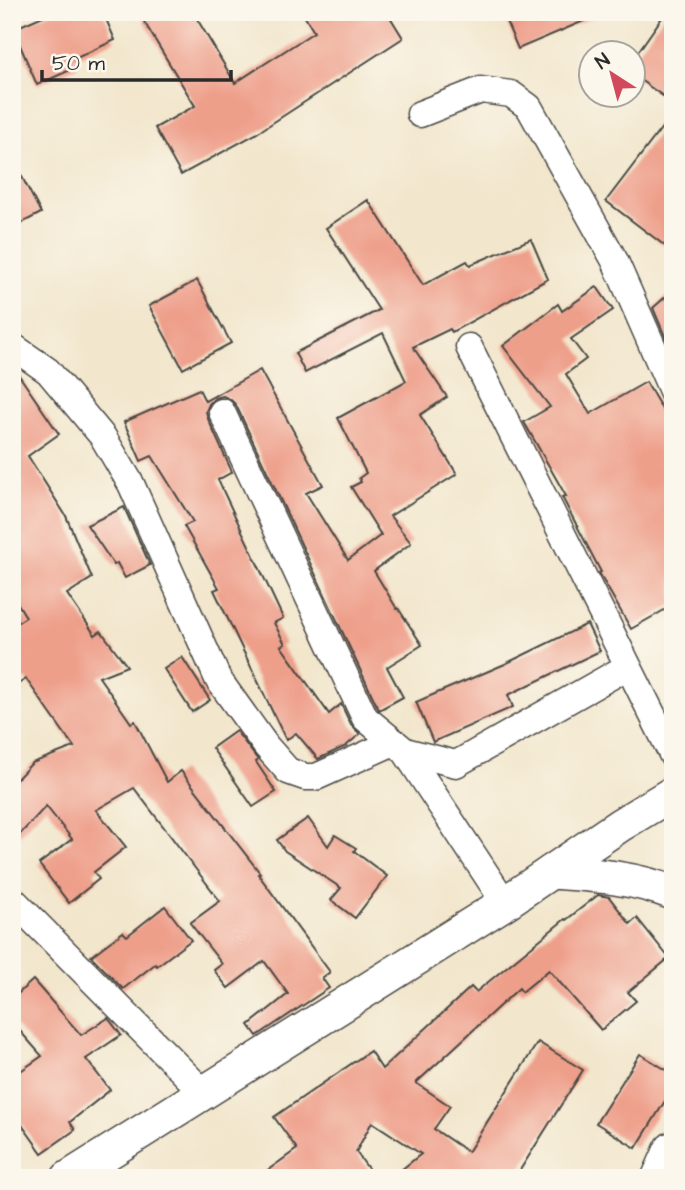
<svg xmlns="http://www.w3.org/2000/svg" width="685" height="1190" viewBox="0 0 685 1190" font-family="'Architects Daughter',sans-serif">
  <style>
    .building { fill: #ee9f8a }
    .lines { fill: none; stroke-linecap: round; stroke-linejoin: round }
    .minor-casing { stroke: #494743; stroke-width: 29 }
    .major-casing { stroke: #494743; stroke-width: 36 }
    .highway-casing { stroke: #494743; stroke-width: 41 }
    .minor { stroke: #fff; stroke-width: 26 }
    .major { stroke: #fff; stroke-width: 33 }
    .highway { stroke: #fff; stroke-width: 38 }
  </style>
  <rect width="100%" height="100%" fill="#fbf7ec"/>
  <filter id="ink" filterUnits="userSpaceOnUse"><feTurbulence type="fractalNoise" baseFrequency=".0143" numOctaves="2"/><feDisplacementMap in="SourceGraphic" scale="14" xChannelSelector="R" yChannelSelector="G"/><feConvolveMatrix kernelMatrix="1 2 1 2 8 2 1 2 1" color-interpolation-filters="sRGB"/></filter>
  <filter id="wash" filterUnits="userSpaceOnUse"><feTurbulence type="fractalNoise" baseFrequency=".00686" numOctaves="4" result="noise"/><feDisplacementMap in="SourceGraphic" scale="28" xChannelSelector="R" yChannelSelector="G"/><feGaussianBlur stdDeviation="1.57" result="paint"/><feColorMatrix in="noise" values="0 0 0 0 0 0 0 0 0 0 0 0 0 0 0 0 0 1.4 0 .05"/><feComposite in="paint" operator="in"/></filter>
  <g filter="url(#wash)">
    <rect width="100%" height="100%" fill="#f2e6cc"/>
    <g id="blocks">
      <g class="building">
        <polygon points="52,12 103,12 115,40 74,59 77,67 37,85 13,29"/>
        <polygon points="156,12 193,12 235,83 314,32 302,12 387,12 403,38 254,135 181,175 155,128 195,106 143,20"/>
        <polygon points="502,12 605,12 518,49"/>
        <polygon points="666,12 673,12 673,103 633,75 633,59"/>
        <polygon points="673,113 673,252 606,201"/>
        <polygon points="12,158 41,213 12,228"/>
        <polygon points="368,200 423,285 467,261 470,265 531,239 548,279 452,332 450,329 413,347 447,397 420,415 457,474 390,516 411,543 374,571 397,609 398,608 422,645 387,667 403,697 379,710 236,405 230,399 223,396 215,398 209,404 206,411 208,419 232,472 218,480 283,618 274,623 285,644 281,646 329,714 341,704 351,725 360,734 346,746 318,759 296,733 286,740 214,590 219,588 184,526 193,522 152,456 141,461 124,422 199,389 205,401 260,370 323,485 306,493 348,560 381,535 351,487 361,482 359,478 366,473 338,418 406,381 383,333 305,373 295,353 379,310 326,228"/>
        <polygon points="197,280 231,343 183,369 149,306"/>
        <polygon points="597,287 613,310 571,339 586,359 566,374 590,414 646,382 673,428 673,605 631,629 599,573 601,572 562,497 566,496 524,422 550,407 503,346 558,304 562,311"/>
        <polygon points="673,290 673,347 667,341 653,308"/>
        <polygon points="12,365 59,434 28,456 66,516 92,578 67,594 95,635 101,631 127,666 99,677 131,723 135,721 167,782 181,771 260,873 258,874 330,972 322,978 329,988 257,1036 249,1025 288,994 264,961 228,988 214,970 222,964 190,923 220,901 134,788 96,810 126,847 94,872 99,879 69,903 39,864 72,839 46,806 12,843 12,784 32,763 74,747 26,679 12,688 12,626 26,617 12,594"/>
        <polygon points="124,507 150,565 125,578 117,563 114,565 87,525"/>
        <polygon points="587,624 600,651 508,695 513,707 433,742 416,702 505,664"/>
        <polygon points="182,657 210,700 192,712 164,669"/>
        <polygon points="236,731 258,760 256,762 276,792 253,807 212,748"/>
        <polygon points="308,818 328,846 335,835 356,848 354,851 387,876 355,918 331,900 341,888 285,851 277,840"/>
        <polygon points="598,895 609,897 630,924 637,918 669,958 628,992 636,1001 601,1030 549,970 522,992 519,988 416,1083 450,1106 434,1129 468,1152 538,1042 583,1070 515,1178 391,1178 421,1154 372,1122 356,1152 375,1178 257,1178 297,1149 274,1117 370,1051 382,1069 471,987 476,992 565,919 566,920"/>
        <polygon points="165,906 191,940 157,966 155,964 123,989 91,956 123,932 127,936"/>
        <polygon points="33,980 81,1035 108,1018 121,1035 86,1059 110,1090 70,1122 75,1130 42,1153 12,1111 12,1077 42,1056 12,1022 12,999"/>
        <polygon points="640,1054 673,1074 673,1088 636,1148 596,1123"/>
      </g>
    </g>
  </g>
  <g filter="url(#ink)">
    <use href="#blocks" fill-opacity="0" stroke="#494743" stroke-width="2"/>
    <g class="lines">
      <g class="minor-casing">
        <g id="minor">
          <polyline points="420,114 481,90 511,94 529,107 615,261 673,393"/>
          <polyline points="12,346 48,371 103,437 131,484 218,679 266,746 288,771 305,777 316,777 394,742"/>
          <polyline points="469,347 673,756"/>
          <polyline points="222,412 365,718 405,751 505,903"/>
          <polyline points="405,751 456,764 627,667"/>
          <polyline points="12,899 203,1092"/>
        </g>
      </g>
      <g class="major-casing">
        <g id="major">
          <path d="M551 872C593 875 633 877 673 893"/>
          <polyline points="68,1178 505,903 620,825 673,793"/>
        </g>
      </g>
      <g class="highway-casing">
        <polyline id="highway" points="661,1178 673,1151"/>
      </g>
      <use href="#minor" class="minor"/>
      <use href="#major" class="major"/>
      <use href="#highway" class="highway"/>
    </g>
  </g>
  <rect width="685" height="1190" fill="none" stroke="#fbf7ec" stroke-width="42"/>
  <g transform="translate(612 74) rotate(324)"><circle r="33" fill="#fbf7ec" stroke="#a8a59f" stroke-width="2"/>
  <path d="M0-5L12 26L0 18L-12 26Z" fill="#d1495b"/>
  <text y="-10" font-size="19" font-weight="bold" text-anchor="middle" fill="#2b2b2b">N</text>
  </g>
  <path d="M42 70v10h189v-10" fill="none" stroke="#2b2b2b" stroke-width="3.5"/>
  <text x="52" y="70" font-size="21" fill="#2b2b2b" stroke="#fbf7ec" stroke-width="5" paint-order="stroke">50 m</text>
</svg>
